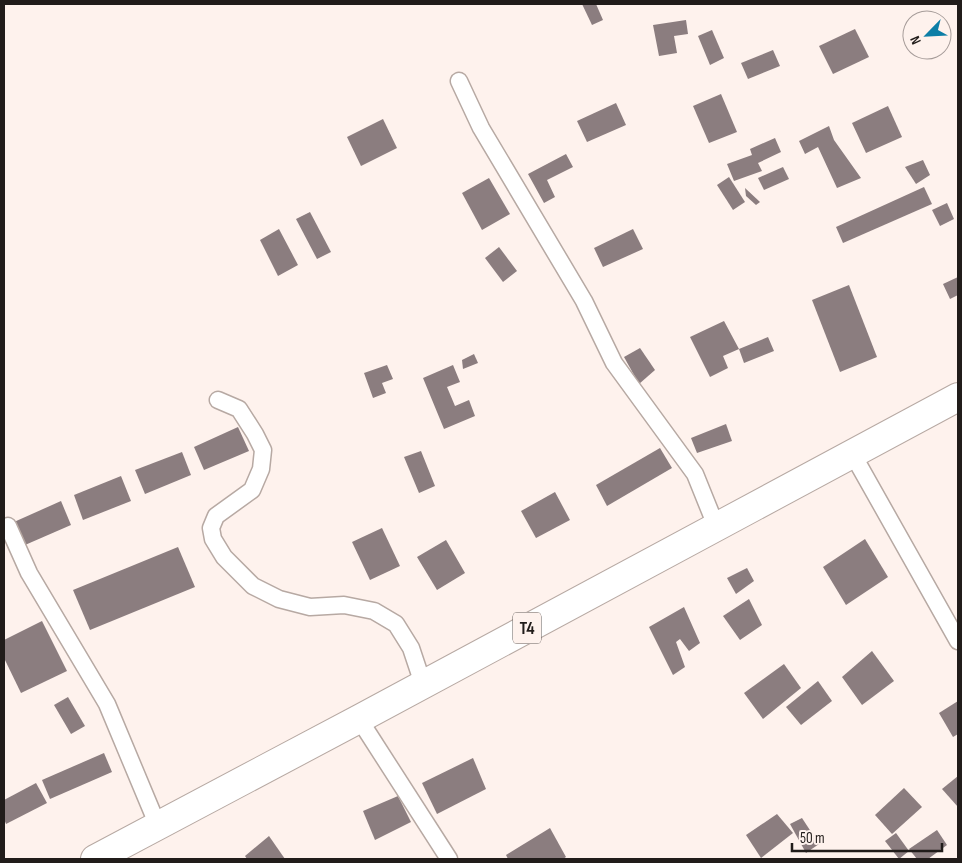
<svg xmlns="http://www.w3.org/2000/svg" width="962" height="863" viewBox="0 0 962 863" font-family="'Sofia Sans Condensed',sans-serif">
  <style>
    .building { fill: #8b7d7f }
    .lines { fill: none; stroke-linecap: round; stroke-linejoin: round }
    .street-casing { stroke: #b7a9a3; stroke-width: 19 }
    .highway-casing { stroke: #b7a9a3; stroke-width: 30 }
    .street { stroke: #fff; stroke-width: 16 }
    .highway { stroke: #fff; stroke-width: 28 }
    .labels { text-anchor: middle; stroke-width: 4; stroke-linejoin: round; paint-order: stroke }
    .shield { fill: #fef2ed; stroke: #635c59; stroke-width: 1 }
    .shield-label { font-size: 18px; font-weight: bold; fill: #211c1a }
  </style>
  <rect width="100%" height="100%" fill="#fef2ed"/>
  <g class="building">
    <polygon points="582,4 596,4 603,20 592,25"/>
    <polygon points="686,20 688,34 674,36 677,53 659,56 653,25"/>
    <polygon points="855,29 869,57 833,74 819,46"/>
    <polygon points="712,30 724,58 710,65 698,36"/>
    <polygon points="773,50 780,66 748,79 741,63"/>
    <polygon points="721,94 737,132 709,143 693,106"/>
    <polygon points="616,103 626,125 587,142 577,121"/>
    <polygon points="888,106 902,137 866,153 852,123"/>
    <polygon points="383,119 397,148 361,166 347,137"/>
    <polygon points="829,126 834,140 861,178 837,188 818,147 805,154 799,141"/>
    <polygon points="775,138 781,152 758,163 762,171 734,181 727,164 752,155 750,149"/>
    <polygon points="566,154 573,167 547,180 555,197 544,203 528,174"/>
    <polygon points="923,160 930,175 916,184 905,167"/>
    <polygon points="783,167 789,179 764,190 758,178"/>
    <polygon points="729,177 745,202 733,210 717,185"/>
    <polygon points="489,178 510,214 482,230 462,193"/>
    <polygon points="924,187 932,204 843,243 836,227"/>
    <polygon points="745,188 760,202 756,205 746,196"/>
    <polygon points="947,203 954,219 940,226 932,210"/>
    <polygon points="310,212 331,252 317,259 296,219"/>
    <polygon points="279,229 298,265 278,276 260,240"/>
    <polygon points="633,229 643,249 603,267 594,248"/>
    <polygon points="499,247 517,271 503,282 485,258"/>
    <polygon points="958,277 958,295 950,299 943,284"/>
    <polygon points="849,285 877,357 840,372 812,300"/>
    <polygon points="724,321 739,349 768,337 774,351 744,363 739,349 723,356 728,368 710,377 690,337"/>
    <polygon points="640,348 655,370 639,384 624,357"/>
    <polygon points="474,354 478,363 463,369 462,360"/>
    <polygon points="387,365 393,379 382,383 386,393 373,398 364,373"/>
    <polygon points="453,365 460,382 447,387 455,406 469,400 475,416 444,429 423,378"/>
    <polygon points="726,424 732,441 697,453 691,438"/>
    <polygon points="238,427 249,451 204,470 194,447"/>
    <polygon points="660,448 672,468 607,506 596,485"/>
    <polygon points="421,451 435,486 419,493 404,457"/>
    <polygon points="182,452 191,475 145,494 135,470"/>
    <polygon points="121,476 131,501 83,520 74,495"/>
    <polygon points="555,492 570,520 536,538 521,511"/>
    <polygon points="61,501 71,525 25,545 14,522"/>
    <polygon points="382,528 400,566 370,580 352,542"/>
    <polygon points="865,539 888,577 846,605 823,567"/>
    <polygon points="446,540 465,573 437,590 417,557"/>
    <polygon points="178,547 195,587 90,630 73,590"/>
    <polygon points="747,568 754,581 736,594 727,578"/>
    <polygon points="749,599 762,625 740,640 723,616"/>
    <polygon points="684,607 700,643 689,651 680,639 676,642 685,667 673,675 649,627"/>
    <polygon points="42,621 67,671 21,693 4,658 4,640"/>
    <polygon points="872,651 894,681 862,705 842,677"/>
    <polygon points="784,664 801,688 763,719 744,693"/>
    <polygon points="818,681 832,701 801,725 786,707"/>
    <polygon points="68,697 85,726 71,734 54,705"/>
    <polygon points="958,701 958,734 953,737 939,713"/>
    <polygon points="104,753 112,772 50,799 42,780"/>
    <polygon points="473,758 486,789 437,814 422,783"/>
    <polygon points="958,776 958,807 942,789"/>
    <polygon points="36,783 47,803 6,824 4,819 4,800"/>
    <polygon points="904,788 922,807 892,834 875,815"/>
    <polygon points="398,796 411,822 375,840 363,811"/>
    <polygon points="777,814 793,833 761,858 746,835"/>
    <polygon points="802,818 819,844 806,853 790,824"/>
    <polygon points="550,828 566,857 563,859 508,859 506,855"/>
    <polygon points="937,830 947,845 928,859 917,859 909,849"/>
    <polygon points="896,833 909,851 899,859 885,841"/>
    <polygon points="269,836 285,859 247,859 245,856"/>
  </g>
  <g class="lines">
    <g class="street-casing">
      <g id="street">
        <polyline points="459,81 481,128 584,301 614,363 695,474 716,526"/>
        <polyline points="218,400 239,409 255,434 263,450 261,469 252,490 216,516 211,528 213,539 224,557 253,586 279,599 310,607 344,605 374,611 396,624 411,648 423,684"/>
        <polyline points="852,453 958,641"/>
        <polyline points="8,526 29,573 107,704 158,826"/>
        <polyline points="359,719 449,859"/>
      </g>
    </g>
    <g class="highway-casing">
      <polyline id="highway" points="95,859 359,719 958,397"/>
    </g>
    <use href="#street" class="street"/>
    <use href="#highway" class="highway"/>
  </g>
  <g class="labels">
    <rect class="shield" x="513" y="612.5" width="28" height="31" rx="4"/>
    <g class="shield-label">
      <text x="527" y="634">T4</text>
    </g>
  </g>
  <rect width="962" height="863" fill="none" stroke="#211c1a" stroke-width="10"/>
  <g transform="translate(927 35) rotate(246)"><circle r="24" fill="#fef2ed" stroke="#a69c99"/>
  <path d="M0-4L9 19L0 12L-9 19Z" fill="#0d7ea6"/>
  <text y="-8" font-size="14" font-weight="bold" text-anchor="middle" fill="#211c1a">N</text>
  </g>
  <path d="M792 843v8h150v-8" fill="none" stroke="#211c1a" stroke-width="2.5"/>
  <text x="800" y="843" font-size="15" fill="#211c1a" stroke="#fef2ed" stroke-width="4" paint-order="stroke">50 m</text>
</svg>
